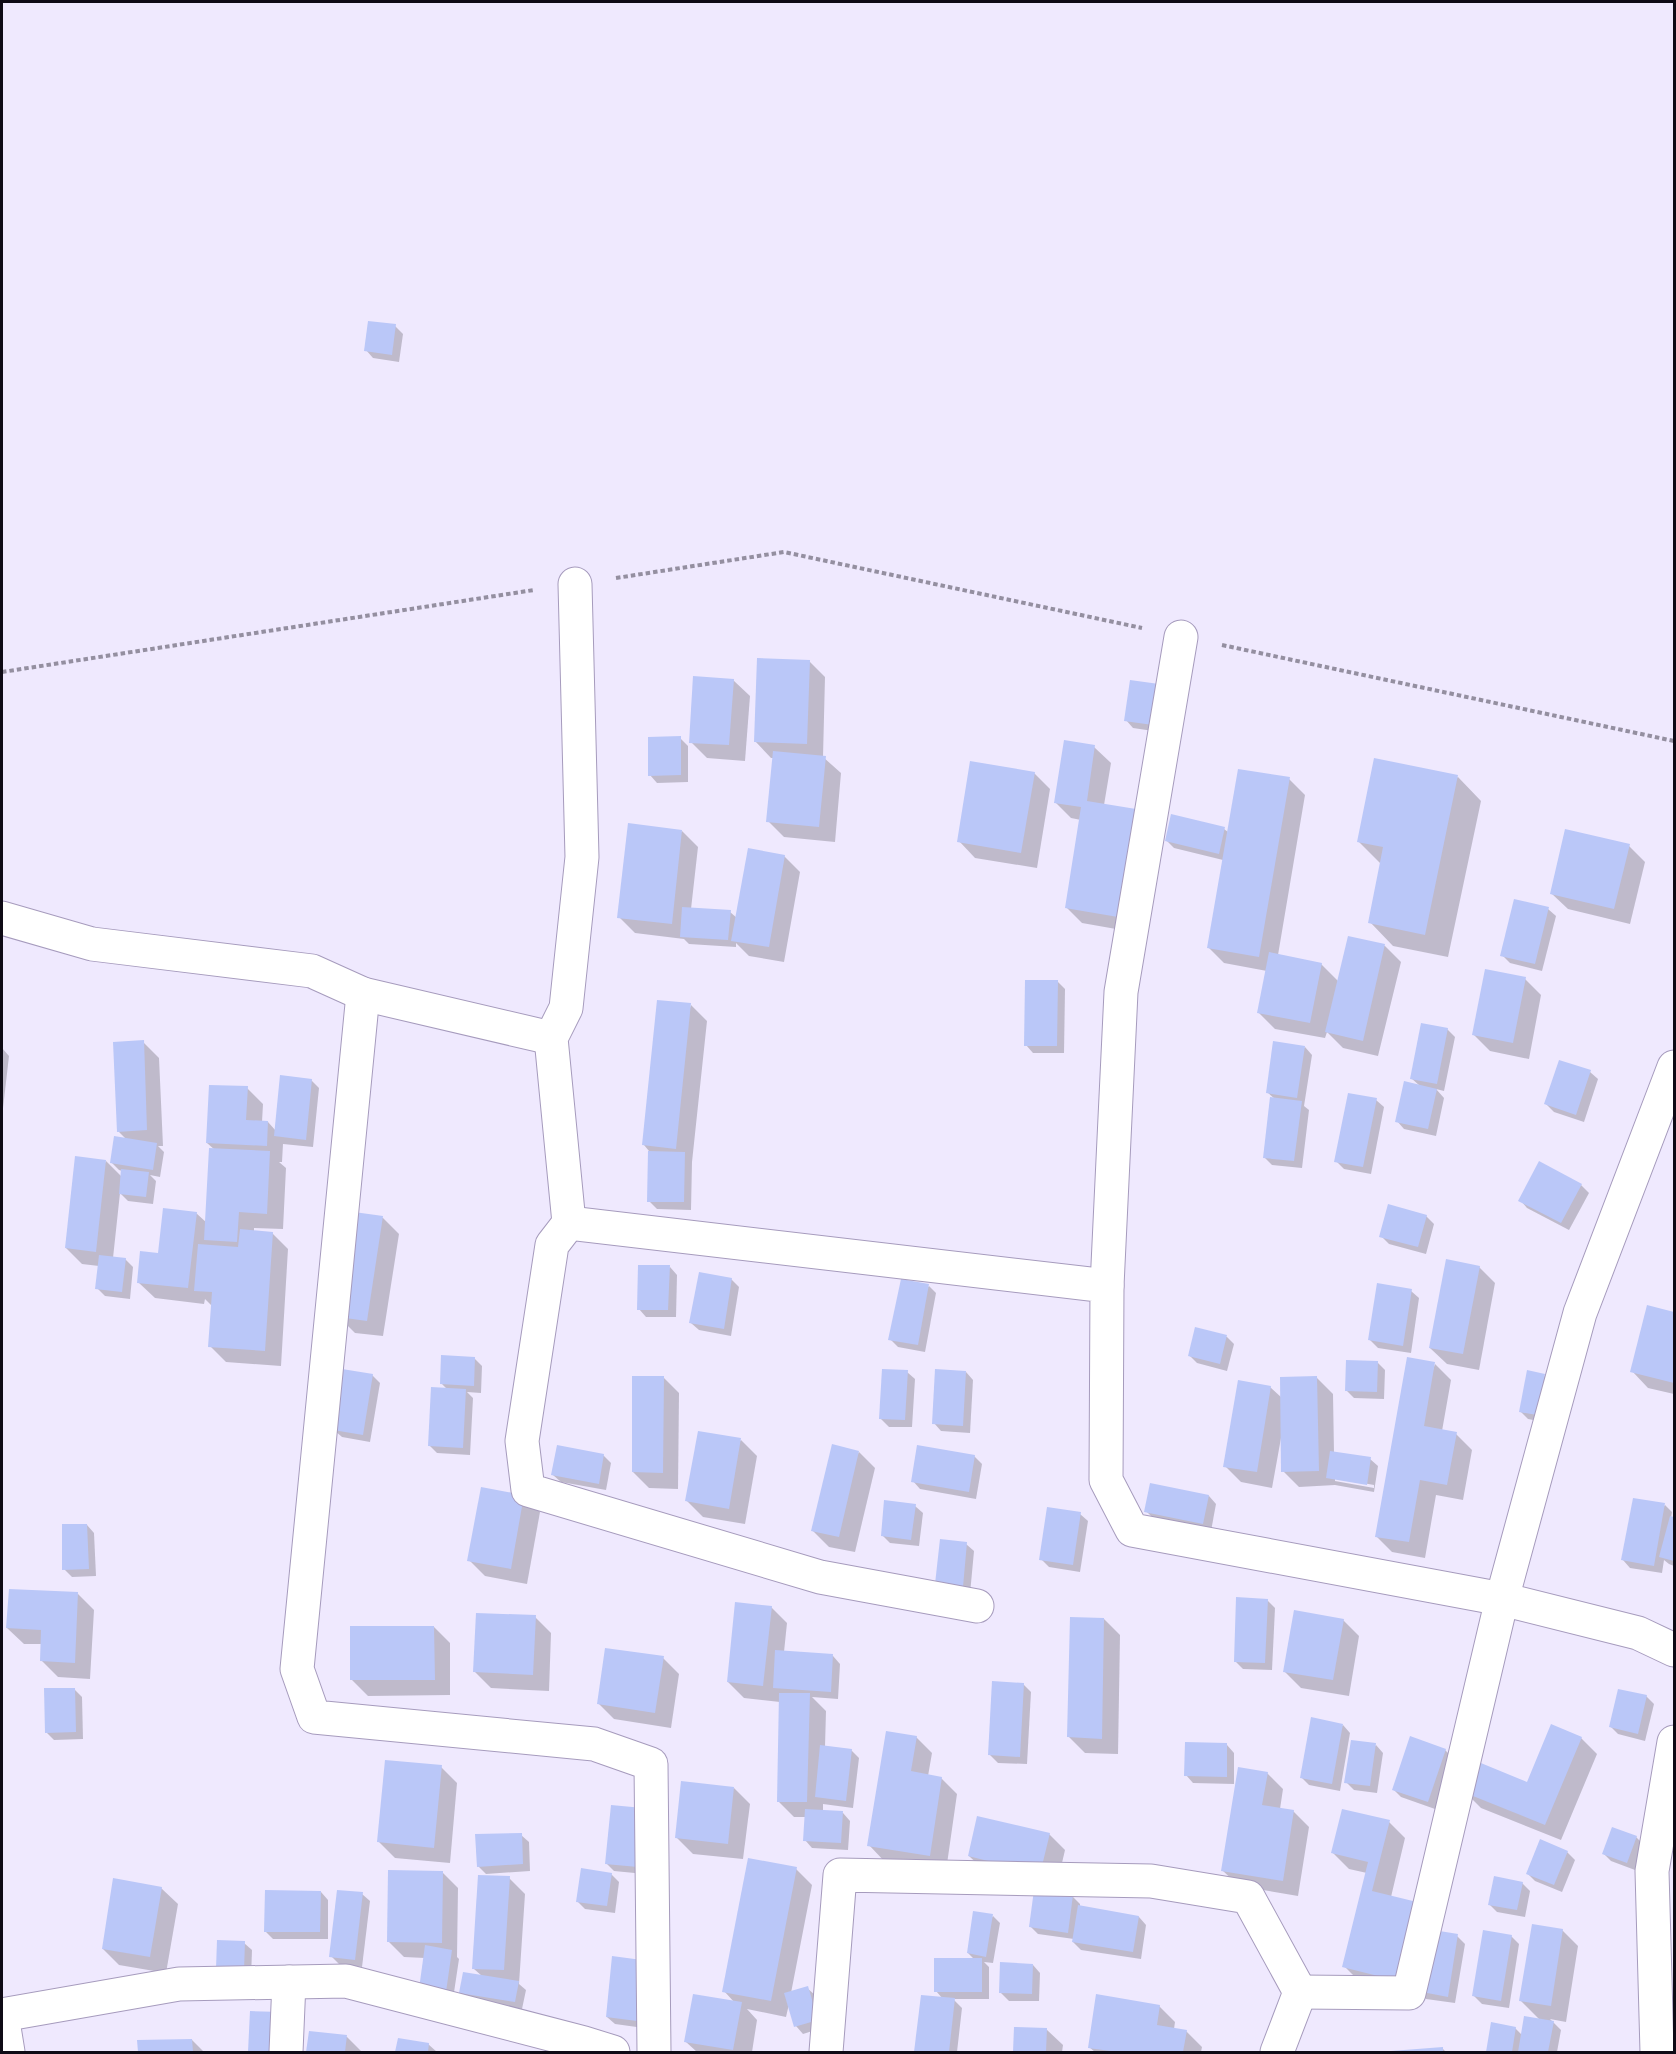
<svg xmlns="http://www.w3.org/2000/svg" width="1676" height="2054" viewBox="0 0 1676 2054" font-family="Karla,sans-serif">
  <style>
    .shadow { fill: #0003; fill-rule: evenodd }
    .building { fill: #bac7f8 }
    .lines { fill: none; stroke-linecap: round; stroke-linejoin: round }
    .minor-casing { stroke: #a69bbd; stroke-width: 35 }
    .path { stroke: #948fa0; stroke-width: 4; stroke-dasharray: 4.5 3; stroke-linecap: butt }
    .minor { stroke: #fff; stroke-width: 33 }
  </style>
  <rect width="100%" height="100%" fill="#efe9fe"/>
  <g class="shadow">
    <polygon points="395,326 403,334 399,362 373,358 366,350"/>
    <polygon points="809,661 825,677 823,757 841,773 835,842 784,837 768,821 774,758 771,758 755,741"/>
    <polygon points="733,680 750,696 745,761 707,758 691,742"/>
    <polygon points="1132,682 1160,732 1133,728 1126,720"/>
    <polygon points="680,738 688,746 688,782 657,783 650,775"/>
    <polygon points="1094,747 1111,763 1104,805 1133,932 1082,923 1066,907 1081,820 1071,818 1055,802"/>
    <polygon points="1034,773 1050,789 1037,868 975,858 959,841"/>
    <polygon points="1458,777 1481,801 1448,957 1393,946 1370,922 1381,864 1358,841"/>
    <polygon points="1289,779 1305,795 1278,955 1321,964 1339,982 1349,937 1385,946 1401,962 1378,1056 1343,1048 1327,1032 1325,1038 1275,1029 1259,1013 1267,971 1224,963 1208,947 1223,860 1174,848 1166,840 1224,829 1228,832"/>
    <polygon points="682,831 698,847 691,909 730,912 737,918 784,856 800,872 784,962 749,956 736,943 736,947 689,944 684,939 635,933 619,917"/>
    <polygon points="1629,846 1645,862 1630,924 1568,909 1551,893"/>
    <polygon points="1548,909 1556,916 1542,971 1510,963 1502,955"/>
    <polygon points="1525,979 1541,995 1529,1059 1490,1051 1474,1035"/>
    <polygon points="1057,981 1065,989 1064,1053 1033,1053 1026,1045"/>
    <polygon points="691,1005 707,1021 692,1162 691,1210 657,1209 649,1201 649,1151 644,1145"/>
    <polygon points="1447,1029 1455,1037 1444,1091 1436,1089 1444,1098 1436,1136 1404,1129 1397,1121 1420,1086 1411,1078"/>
    <polygon points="143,1042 159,1058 163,1146 158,1146 164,1152 160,1177 150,1175 156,1181 153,1204 128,1201 120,1193 113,1258 125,1259 133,1267 130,1299 105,1296 97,1288 99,1266 82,1264 66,1248 106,1161 122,1177 122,1171 119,1170 111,1162 126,1139 118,1131"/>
    <polygon points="1305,1047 1312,1055 1304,1106 1309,1110 1302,1168 1272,1165 1264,1157 1275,1099 1267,1092"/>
    <polygon points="2,1048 9,1056 2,1117"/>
    <polygon points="1590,1072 1598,1079 1584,1122 1554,1112 1546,1104"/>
    <polygon points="311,1080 319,1088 313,1147 283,1144 282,1162 279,1162 286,1168 283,1229 254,1228 254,1232 272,1233 288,1249 281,1366 226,1362 210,1346 213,1307 205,1299 204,1304 155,1298 138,1282 196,1213 207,1223 215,1150 207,1143 247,1088 263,1104 262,1122 268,1122 276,1131"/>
    <polygon points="1376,1100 1384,1107 1371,1174 1344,1169 1336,1161"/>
    <polygon points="1581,1185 1589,1193 1569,1230 1527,1208 1520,1200"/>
    <polygon points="355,1214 383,1218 399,1234 383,1336 355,1333 339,1317"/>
    <polygon points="1426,1216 1434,1224 1426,1254 1389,1244 1381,1236"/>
    <polygon points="670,1267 677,1275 676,1317 646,1317 639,1309"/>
    <polygon points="1479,1267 1495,1283 1479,1370 1447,1364 1430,1348"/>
    <polygon points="731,1279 739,1287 731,1336 699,1330 691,1323"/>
    <polygon points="929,1286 936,1293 925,1352 898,1347 890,1339"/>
    <polygon points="1411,1291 1419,1298 1411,1353 1378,1348 1370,1340"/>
    <polygon points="1648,1307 1674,1313 1674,1394 1648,1388 1632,1371"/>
    <polygon points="1196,1329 1227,1337 1234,1344 1227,1371 1197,1363 1189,1355"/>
    <polygon points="474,1358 482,1366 481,1393 467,1392 473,1398 470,1455 437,1453 429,1445 448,1390 442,1384"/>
    <polygon points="1377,1362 1385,1370 1384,1399 1354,1398 1346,1390"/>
    <polygon points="1435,1364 1451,1380 1442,1431 1456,1434 1472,1450 1463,1500 1436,1495 1425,1558 1392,1552 1376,1536"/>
    <polygon points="907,1372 915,1379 912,1427 889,1427 881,1419"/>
    <polygon points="966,1372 973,1380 970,1433 941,1431 934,1423"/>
    <polygon points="372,1375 380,1383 370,1442 342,1437 334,1430"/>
    <polygon points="1544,1376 1552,1383 1544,1422 1528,1419 1520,1411"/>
    <polygon points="663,1377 679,1393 678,1489 649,1488 633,1472"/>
    <path d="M1317 1378 1333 1394 1334 1453 1370 1459 1378 1466 1374 1492 1335 1485 1299 1487 1283 1471 1282 1438H1281L1272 1488 1241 1482 1225 1466 1270 1387 1282 1398ZM1335 1478 1374 1485V1488L1335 1481Z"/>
    <polygon points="741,1440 757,1456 745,1524 703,1517 687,1501"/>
    <polygon points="859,1452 875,1468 855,1552 829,1547 813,1531"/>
    <polygon points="603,1455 611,1463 606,1490 561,1482 553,1475"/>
    <polygon points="974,1456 982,1464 976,1499 920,1489 913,1481"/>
    <polygon points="524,1496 540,1512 527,1584 485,1576 469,1560"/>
    <polygon points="1209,1496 1216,1504 1211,1531 1154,1519 1146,1511"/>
    <polygon points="1665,1505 1672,1512 1671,1518 1674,1518 1674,1566 1669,1564 1664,1560 1662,1573 1630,1568 1623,1560"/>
    <polygon points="915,1506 923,1513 919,1546 890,1543 882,1535"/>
    <polygon points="1080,1514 1088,1521 1080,1572 1049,1567 1041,1559"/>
    <polygon points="87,1525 94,1533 96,1576 72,1577 64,1569"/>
    <polygon points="966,1544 974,1551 970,1594 944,1591"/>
    <polygon points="78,1594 94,1610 90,1679 58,1677 41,1660 42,1644 24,1644 7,1628"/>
    <polygon points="1267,1600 1275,1608 1272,1670 1243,1669 1235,1661"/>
    <polygon points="771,1607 787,1623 784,1652 833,1656 840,1664 838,1699 812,1697 826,1711 825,1747 851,1750 859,1758 853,1808 823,1804 823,1812 843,1813 850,1821 848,1850 812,1848 805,1840 806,1817 794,1817 778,1801 780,1702 744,1698 728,1682"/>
    <polygon points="535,1617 551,1633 549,1691 491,1688 475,1672"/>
    <polygon points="1104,1619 1120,1635 1118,1754 1085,1753 1069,1737"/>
    <polygon points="1343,1620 1359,1636 1349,1696 1301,1688 1285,1672"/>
    <polygon points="434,1627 450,1643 450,1695 368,1696 352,1680"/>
    <polygon points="663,1658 679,1674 671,1728 614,1719 598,1703"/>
    <polygon points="1023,1684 1031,1692 1027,1764 998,1763 990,1755"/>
    <polygon points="75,1690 82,1697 83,1739 54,1740 47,1733"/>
    <polygon points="1646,1696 1654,1704 1645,1741 1618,1734 1611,1727"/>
    <polygon points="1343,1725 1350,1733 1340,1791 1309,1785 1301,1777"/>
    <polygon points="916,1737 932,1753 928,1776 941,1778 957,1794 946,1871 885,1862 869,1845"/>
    <polygon points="1581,1738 1597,1754 1561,1840 1481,1808 1465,1792 1528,1784"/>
    <polygon points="1227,1745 1234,1753 1234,1784 1193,1783 1186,1775"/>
    <polygon points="1376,1745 1383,1753 1377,1793 1354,1790 1346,1782"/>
    <polygon points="1445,1750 1453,1758 1435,1809 1401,1797 1393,1789"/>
    <polygon points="441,1767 457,1783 450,1863 395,1858 379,1842"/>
    <polygon points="1267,1773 1283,1789 1280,1809 1293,1811 1309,1827 1298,1896 1239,1886 1222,1870"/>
    <polygon points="734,1788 750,1804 743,1859 693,1854 677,1838"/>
    <polygon points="612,1807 645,1874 614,1871 607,1864"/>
    <polygon points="1389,1822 1405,1838 1391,1897 1429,1931 1457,1936 1465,1944 1455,2003 1426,1999 1418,1991 1360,1982 1344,1966 1367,1873 1349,1869 1333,1853"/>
    <polygon points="1049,1834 1065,1850 1056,1889 986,1872 969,1856"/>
    <polygon points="521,1835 529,1842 530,1871 486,1874 478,1866"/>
    <polygon points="1636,1837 1644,1845 1635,1870 1611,1861 1604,1854"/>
    <polygon points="1567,1852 1575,1860 1562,1892 1535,1881 1528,1874"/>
    <polygon points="796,1869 812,1885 791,1993 807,1988 815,1995 825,2027 803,2034 796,2026 789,2004 786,2017 747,2009 757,2020 752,2052 697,2052 686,2042 735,2003 724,1991"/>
    <polygon points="442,1872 458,1888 457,1957 459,1959 453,1999 428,1996 425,1958 404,1957 388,1941"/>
    <polygon points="611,1874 619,1882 615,1913 585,1909 577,1901"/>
    <polygon points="509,1878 525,1894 519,1984 526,1990 522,2009 468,2001 460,1993 482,1976 474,1969"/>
    <polygon points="1522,1883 1530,1891 1525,1917 1497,1912 1489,1904"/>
    <polygon points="161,1888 178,1904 166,1973 119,1965 103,1949"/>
    <polygon points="321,1892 328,1900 328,1939 273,1939 265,1931"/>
    <polygon points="362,1894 370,1901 362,1967 339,1964 331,1956"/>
    <polygon points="1072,1896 1080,1904 1080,1907 1139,1917 1146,1925 1141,1959 1081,1950 1073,1942 1074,1939 1038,1934 1031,1927"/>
    <polygon points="993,1916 1000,1923 993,1963 984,1962 989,1967 989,1999 953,1999 962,2008 957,2052 916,2052 922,1997 943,1999 936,1991 975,1960 968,1953"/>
    <polygon points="1562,1930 1578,1946 1566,2022 1550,2019 1561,2030 1557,2052 1487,2052 1492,2024 1515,2028 1522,2035 1540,2020 1521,2001"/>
    <polygon points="1511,1936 1519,1944 1509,2008 1482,2004 1474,1996"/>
    <polygon points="244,1943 252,1950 251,1978 225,1976"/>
    <polygon points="613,1958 644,2028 615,2024 607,2017"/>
    <polygon points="1033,1965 1040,1973 1039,2001 1009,2001 1001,1993"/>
    <polygon points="1159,2006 1175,2022 1174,2029 1186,2031 1202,2047 1201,2052 1095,2052 1089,2047"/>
    <polygon points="1016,2028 1046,2029 1063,2045 1062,2052 1015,2052"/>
    <polygon points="310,2033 347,2037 362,2052 308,2052"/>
    <polygon points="192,2040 204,2052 139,2052 139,2041"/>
    <polygon points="399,2040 428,2044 437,2052 397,2052"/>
    <polygon points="1442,2048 1446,2052 1389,2052"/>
  </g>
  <g class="building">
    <polygon points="368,321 396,324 392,355 364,351"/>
    <polygon points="757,658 810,660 807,744 754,742"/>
    <polygon points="693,676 734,679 729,745 689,743"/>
    <polygon points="1130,680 1159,684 1153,725 1124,721"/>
    <polygon points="681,736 681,775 648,776 648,737"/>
    <polygon points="1064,740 1095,745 1087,801 1136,809 1118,917 1065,908 1081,807 1054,803"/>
    <polygon points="773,751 826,756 819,827 766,822"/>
    <polygon points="1374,758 1458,775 1425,935 1368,923 1383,847 1357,842"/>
    <polygon points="970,761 1035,772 1021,853 957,842"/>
    <polygon points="1238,769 1290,777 1259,957 1207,948"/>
    <polygon points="1171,814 1225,827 1219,854 1165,841"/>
    <polygon points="628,823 682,830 672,924 617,918"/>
    <polygon points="1565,829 1630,844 1614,909 1550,894"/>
    <polygon points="748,848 785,855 769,947 731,941"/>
    <polygon points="1514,899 1549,907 1535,964 1500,956"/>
    <polygon points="682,907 731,910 728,940 680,937"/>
    <polygon points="1348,936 1385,944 1363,1041 1325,1032"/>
    <polygon points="1269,952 1322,963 1310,1023 1257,1013"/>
    <polygon points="1485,969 1526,977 1513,1043 1472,1035"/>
    <polygon points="1025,980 1058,980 1057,1046 1024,1046"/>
    <polygon points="657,1000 691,1003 676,1149 642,1145"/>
    <polygon points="1421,1023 1448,1028 1437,1084 1410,1079"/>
    <polygon points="144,1040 147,1130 117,1132 113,1042"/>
    <polygon points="1273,1041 1305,1046 1297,1098 1266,1093"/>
    <polygon points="1559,1060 1591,1070 1576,1115 1544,1104"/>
    <polygon points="280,1075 312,1079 306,1140 274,1136"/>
    <polygon points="1404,1081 1437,1089 1428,1129 1395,1122"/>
    <polygon points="209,1085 248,1086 246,1120 268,1121 267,1146 206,1143"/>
    <polygon points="1348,1093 1377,1098 1363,1167 1334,1162"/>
    <polygon points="1270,1097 1302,1101 1294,1161 1263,1158"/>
    <polygon points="114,1136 157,1143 153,1170 110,1163"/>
    <polygon points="209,1148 270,1151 267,1214 239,1212 237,1242 204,1240"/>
    <polygon points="648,1151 685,1152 684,1202 647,1202"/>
    <polygon points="75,1156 106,1160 96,1252 65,1248"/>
    <polygon points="1539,1161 1582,1184 1561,1223 1518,1201"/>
    <polygon points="121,1169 149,1172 146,1197 119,1194"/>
    <polygon points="1388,1204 1427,1215 1418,1247 1379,1237"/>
    <polygon points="163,1208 197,1212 188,1288 137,1283 140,1251 158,1253"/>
    <polygon points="354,1212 383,1216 367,1321 338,1317"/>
    <polygon points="240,1229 273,1232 265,1351 208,1347 212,1292 194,1291 198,1244 238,1247"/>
    <polygon points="99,1255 126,1258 122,1292 95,1289"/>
    <polygon points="1446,1259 1480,1266 1463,1354 1429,1348"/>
    <polygon points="638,1265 670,1265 668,1310 637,1310"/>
    <polygon points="699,1272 732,1278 724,1329 689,1323"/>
    <polygon points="901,1279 929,1284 918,1345 888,1340"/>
    <polygon points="1377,1283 1412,1289 1403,1346 1368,1340"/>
    <polygon points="1647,1305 1674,1312 1674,1383 1630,1372"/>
    <polygon points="1195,1327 1227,1335 1220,1364 1188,1356"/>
    <polygon points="441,1355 475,1357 474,1386 440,1384"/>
    <polygon points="1407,1357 1435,1362 1424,1426 1457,1432 1447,1485 1420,1480 1409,1542 1375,1537"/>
    <polygon points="1346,1360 1378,1361 1377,1392 1345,1391"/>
    <polygon points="342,1369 373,1374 363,1435 333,1430"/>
    <polygon points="882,1369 908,1370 905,1420 879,1419"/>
    <polygon points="935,1369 966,1371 963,1426 932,1424"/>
    <polygon points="1527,1370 1545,1374 1537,1415 1519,1412"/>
    <polygon points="632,1376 664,1376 663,1473 632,1472"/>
    <polygon points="1317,1376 1319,1471 1281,1472 1280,1377"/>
    <polygon points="1238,1380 1271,1386 1257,1472 1223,1467"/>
    <polygon points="431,1387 466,1389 463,1448 428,1446"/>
    <polygon points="698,1431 741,1438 729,1509 685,1501"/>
    <polygon points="832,1444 859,1451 839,1537 811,1531"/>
    <polygon points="557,1445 604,1454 599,1484 551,1475"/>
    <polygon points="917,1445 975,1455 969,1492 911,1482"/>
    <polygon points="1330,1451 1371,1457 1367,1485 1326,1478"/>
    <polygon points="1150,1483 1209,1495 1203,1524 1144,1512"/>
    <polygon points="481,1487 524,1495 511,1569 467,1561"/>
    <polygon points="1633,1498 1665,1503 1654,1566 1621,1560"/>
    <polygon points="884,1500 916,1504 911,1540 881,1536"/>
    <polygon points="1047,1507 1081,1512 1073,1565 1039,1560"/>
    <polygon points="1670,1516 1674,1517 1674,1561 1659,1557"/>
    <polygon points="62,1524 87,1524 89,1569 62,1570"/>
    <polygon points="940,1539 967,1542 963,1587 935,1584"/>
    <polygon points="9,1589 78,1592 75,1663 40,1661 41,1630 6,1628"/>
    <polygon points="1236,1597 1268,1599 1265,1663 1234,1662"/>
    <polygon points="735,1602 772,1606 763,1686 727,1682"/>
    <polygon points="1294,1610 1344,1619 1333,1680 1283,1672"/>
    <polygon points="476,1613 536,1615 533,1675 473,1672"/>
    <polygon points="1070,1617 1104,1618 1102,1739 1067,1737"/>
    <polygon points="350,1626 434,1626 435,1680 350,1680"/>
    <polygon points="605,1648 664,1656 655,1713 597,1704"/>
    <polygon points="775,1650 833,1654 831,1692 773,1688"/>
    <polygon points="992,1681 1024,1683 1020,1757 988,1755"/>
    <polygon points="44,1688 75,1688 76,1732 45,1733"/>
    <polygon points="1618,1689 1647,1695 1638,1734 1609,1727"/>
    <polygon points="779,1693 810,1693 807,1802 777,1802"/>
    <polygon points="1311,1717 1343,1724 1332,1784 1300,1778"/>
    <polygon points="1551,1724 1582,1737 1545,1825 1463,1792 1476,1761 1527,1782"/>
    <polygon points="886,1731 917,1736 911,1771 942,1777 930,1856 867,1846"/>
    <polygon points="1410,1736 1446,1749 1428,1802 1392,1790"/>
    <polygon points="1351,1740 1376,1743 1370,1786 1344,1783"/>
    <polygon points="1185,1742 1227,1743 1227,1777 1184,1776"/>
    <polygon points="820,1745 852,1749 846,1801 815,1797"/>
    <polygon points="385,1760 442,1765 434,1848 377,1842"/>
    <polygon points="1238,1767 1268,1772 1262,1805 1294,1810 1283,1881 1221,1871"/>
    <polygon points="681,1781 734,1787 728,1844 675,1838"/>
    <polygon points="611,1805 643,1808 638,1867 605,1864"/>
    <polygon points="805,1809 843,1811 841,1843 803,1841"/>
    <polygon points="1342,1809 1390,1820 1372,1891 1417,1902 1398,1981 1342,1967 1368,1862 1331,1853"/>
    <polygon points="977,1816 1050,1833 1040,1874 968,1856"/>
    <polygon points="1612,1827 1637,1836 1627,1863 1602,1854"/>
    <polygon points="522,1833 523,1864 477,1867 475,1834"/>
    <polygon points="1540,1839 1568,1851 1554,1885 1526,1874"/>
    <polygon points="748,1858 797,1867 771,2001 722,1992"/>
    <polygon points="581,1868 612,1873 607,1906 576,1902"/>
    <polygon points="388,1870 443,1871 442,1943 387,1942"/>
    <polygon points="478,1875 510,1876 504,1970 472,1969"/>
    <polygon points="1494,1876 1523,1882 1517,1910 1488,1905"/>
    <polygon points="113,1878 162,1887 150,1957 102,1949"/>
    <polygon points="265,1890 321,1891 320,1932 264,1932"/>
    <polygon points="337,1890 363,1892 355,1960 329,1957"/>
    <polygon points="1034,1890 1073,1895 1068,1933 1029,1927"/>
    <polygon points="1078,1905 1139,1916 1133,1952 1072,1942"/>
    <polygon points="973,1911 993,1914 986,1957 967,1953"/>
    <polygon points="1532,1924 1563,1929 1551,2006 1519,2001"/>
    <polygon points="1427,1929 1458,1934 1448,1997 1417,1991"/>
    <polygon points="1483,1930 1512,1935 1501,2001 1472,1996"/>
    <polygon points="217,1940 245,1941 244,1971 216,1969"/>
    <polygon points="425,1945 452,1950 446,1992 419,1989"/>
    <polygon points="612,1956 642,1960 637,2021 606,2017"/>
    <rect x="934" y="1958" width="48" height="34"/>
    <polygon points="1000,1962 1033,1964 1032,1994 999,1993"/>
    <polygon points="463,1972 519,1981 515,2002 459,1993"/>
    <polygon points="808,1986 818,2020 794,2027 784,1993"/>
    <polygon points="693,1994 742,2002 733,2050 684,2042"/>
    <polygon points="1096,1994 1160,2005 1157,2025 1187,2030 1183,2052 1118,2052 1088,2048"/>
    <polygon points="921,1995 955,1998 949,2052 914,2052"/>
    <polygon points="250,2011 281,2012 280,2052 248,2052"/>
    <polygon points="1524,2016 1554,2021 1548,2052 1518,2052"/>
    <polygon points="1491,2022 1516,2027 1512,2052 1486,2052"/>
    <polygon points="1014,2027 1047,2028 1046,2052 1013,2052"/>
    <polygon points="309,2031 347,2035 345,2052 306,2052"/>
    <polygon points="398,2038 429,2043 428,2052 395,2052"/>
    <polygon points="192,2039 193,2052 138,2052 137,2040"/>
    <polygon points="1443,2047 1443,2052 1391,2052 1391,2051"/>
  </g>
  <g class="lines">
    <g class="minor-casing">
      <g id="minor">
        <polyline points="575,584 582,857 566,1008 551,1038 569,1223 552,1245 522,1441 528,1490 820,1577 977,1606"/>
        <polyline points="2,918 92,944 312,971 363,994 551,1038"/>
        <polyline points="363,994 297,1669 314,1717 594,1744 651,1764 654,2052"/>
        <polyline points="569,1223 1107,1286 1106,1480 1132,1530 1502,1599 1638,1633 1674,1650"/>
        <polyline points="1107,1286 1121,992 1181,637"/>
        <polyline points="1300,1992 1409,1993 1502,1599 1580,1313 1674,1067"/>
        <polyline points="2,2015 179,1984 346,1981 584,2043 613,2052"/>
        <polyline points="2,2015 8,2052"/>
        <polyline points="286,2052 289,1982"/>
        <polyline points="826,2052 840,1875 1151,1881 1248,1897 1300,1992 1277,2052"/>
        <polyline points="1657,2052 1652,1871 1674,1742"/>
      </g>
    </g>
    <g class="path">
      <polyline points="616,578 784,552 1142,628"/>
      <polyline points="1222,645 1674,741"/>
      <polyline points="2,672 534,590"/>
    </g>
    <use href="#minor" class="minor"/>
  </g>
  <rect width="1676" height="2054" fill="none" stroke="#0e0a15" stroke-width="6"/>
</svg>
